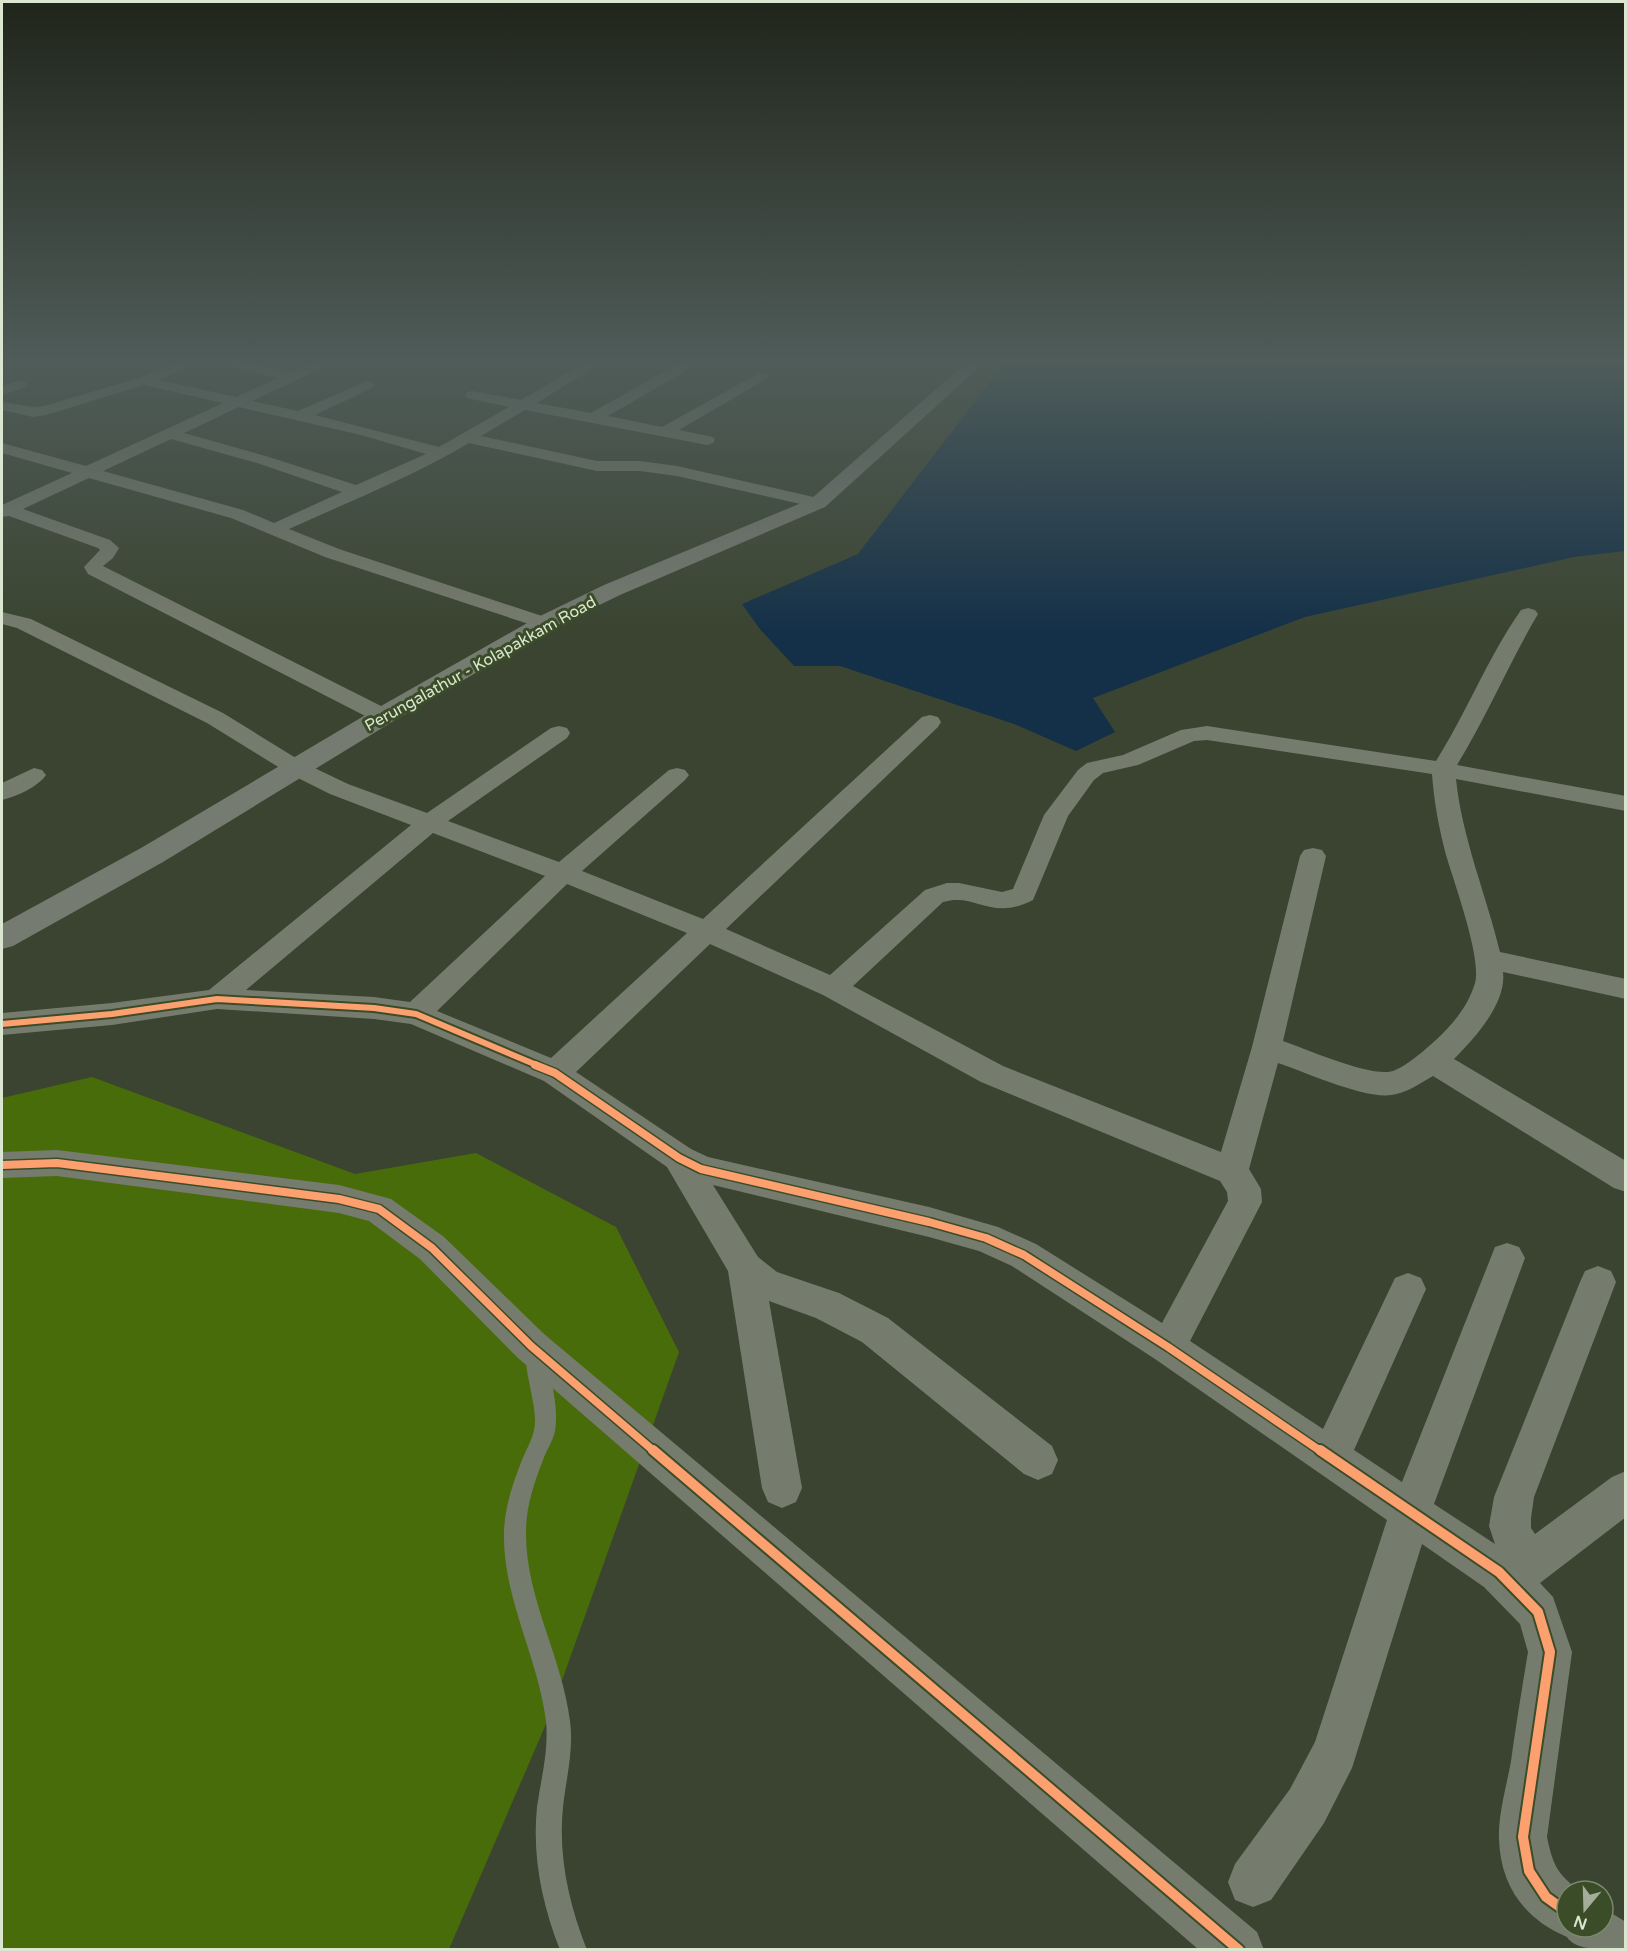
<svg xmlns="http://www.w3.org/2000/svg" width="1627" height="1951" viewBox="0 0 1627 1951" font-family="'Varela Round',sans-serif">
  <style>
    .green { fill: #496c0b }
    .water { fill: #143048 }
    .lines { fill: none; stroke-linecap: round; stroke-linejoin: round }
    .service { fill: #767c6d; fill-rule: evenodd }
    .minor { fill: #767c6d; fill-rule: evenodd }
    .secondary { fill: #767b71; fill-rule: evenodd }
    .cycleway-far2-casing { stroke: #3b4c28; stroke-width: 10 }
    .cycleway-far1-casing { stroke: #3b4c28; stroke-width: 11 }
    .cycleway-casing { stroke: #3b4c28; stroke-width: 14 }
    .cycleway-far2 { stroke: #fca06f; stroke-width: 6 }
    .cycleway-far1 { stroke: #fca06f; stroke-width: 8 }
    .cycleway { stroke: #fca06f; stroke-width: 10 }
    .labels { text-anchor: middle; stroke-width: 6; stroke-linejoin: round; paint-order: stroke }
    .far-street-label { font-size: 16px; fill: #dbe6d1; stroke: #3b4c28 }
  </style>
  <rect width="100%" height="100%" fill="#3a4430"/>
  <polygon class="green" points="92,1077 355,1174 476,1153 616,1227 679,1352 549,1717 449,1949 2,1949 2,1098"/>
  <polygon class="water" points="1006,361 1606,361 1625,366 1625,551 1574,557 1305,617 1093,698 1115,732 1076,751 1014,724 840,666 794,666 759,628 742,604 858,554"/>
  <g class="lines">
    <path class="service" d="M534 1348 541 1351C551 1372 559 1407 555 1431 553 1441 546 1451 543 1460 534 1483 526 1507 526 1531 525 1597 562 1656 570 1721 574 1750 566 1779 563 1807 558 1857 569 1904 587 1950H560C542 1904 532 1857 537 1807 541 1779 549 1750 546 1721 538 1656 502 1597 504 1531 505 1506 513 1483 522 1460 527 1448 535 1435 535 1422 536 1403 522 1363 527 1351Z"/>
    <g class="minor">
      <path d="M180 361H199L197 364 159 380 236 397 278 378 219 364 217 361H242L291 372 315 361H333L331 364 252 401 298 411 367 381 372 382 374 385 372 388 315 415 439 447 509 407 467 398 465 395 467 392 472 391 521 400 587 361H604L537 403 591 413 683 361H697L696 365 608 416 662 427 761 372 766 373 768 376 766 379 679 430 713 437 715 440 713 443 707 445 525 410 481 436 597 461H640L677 466 818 498 824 499 827 503 824 507 818 508 677 476 640 471H597L469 443C412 477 350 501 289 529L339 549 551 619 554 623 551 627 544 629 325 557 231 518 89 478 23 509 110 540 119 548 113 558 103 566 391 711 394 716 391 721 383 723 375 721 88 574 84 567 100 550 98 548 9 516 2 517V505L72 473 2 453V443L86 466 223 403 144 385 46 415 33 417 2 410V402L33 407 44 406 139 378ZM239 407 361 435 426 454 356 485 269 457 184 433ZM171 439 257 463 342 492 274 523 243 510 103 471Z"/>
      <polygon points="21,380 28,384 26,387 2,395 2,386"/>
      <path d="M1528 608 1535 610 1538 614C1509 663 1487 716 1457 765L1626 796V811L1456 779C1462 838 1486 894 1500 952L1626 979V999L1503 972C1507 1003 1474 1039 1454 1059L1626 1161V1192L1614 1188 1433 1076C1419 1084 1407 1093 1391 1095 1364 1099 1305 1072 1278 1063L1249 1169 1261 1189 1262 1202 1190 1341 1323 1429 1395 1278 1408 1273 1421 1278 1426 1289 1354 1450 1402 1482 1495 1247 1507 1243 1519 1247 1525 1258 1434 1504 1495 1544 1489 1526 1494 1497 1580 1282 1585 1271 1598 1266 1611 1271 1616 1282 1534 1497 1531 1518V1528L1535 1534 1612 1477 1626 1471V1517L1540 1583 1553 1597 1572 1652 1547 1837C1553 1865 1557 1874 1580 1891H1567V1927H1603V1908L1626 1922V1950C1607 1950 1575 1951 1567 1937 1524 1919 1500 1885 1499 1838 1498 1815 1507 1784 1511 1761 1516 1725 1522 1688 1528 1652L1520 1624 1484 1587 1422 1544 1352 1768 1324 1823 1271 1900 1253 1907 1235 1900 1228 1882 1235 1864 1290 1789 1315 1742 1387 1520 1155 1359 1012 1266 979 1251 929 1237 713 1185 758 1257 777 1272 839 1293 888 1318 1052 1446 1058 1460 1052 1474 1038 1480 1024 1474 862 1342 816 1318 769 1301 802 1488 796 1502 782 1508 768 1502 762 1488 728 1271 667 1167 544 1081 411 1024 374 1019 217 1009 112 1025 2 1035V1013L112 1003 209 990 411 825 330 794 288 773 207 723 17 628 2 624V612L31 619 223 713 304 763 348 784 427 813 551 728 559 726 567 728 570 733 567 738 448 821 559 862 669 770 677 768 685 770 689 775 685 780 582 871 703 919 922 717 930 715 938 717 941 722 938 727 726 929 830 975 925 890 947 883H959L1002 892 1013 889 1044 815 1078 770 1087 763 1123 755 1181 730 1207 726 1436 761C1467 712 1488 657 1521 610ZM1207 740 1432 774C1434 802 1439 828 1446 855 1454 882 1482 959 1475 983 1468 1006 1454 1023 1437 1039 1427 1048 1402 1071 1388 1072 1364 1074 1308 1050 1283 1041L1326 856 1322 850 1313 848 1304 850 1300 856 1252 1047 1221 1152 1003 1066 853 986 943 902C976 892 991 922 1033 900L1068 816 1094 780 1103 773 1138 765 1194 741ZM433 833 545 876 410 1002 374 997 246 990ZM567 884 687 933 551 1058 437 1011ZM710 944 823 995 981 1082 1220 1181 1227 1192 1228 1201 1162 1323 1036 1244 998 1227 929 1207 708 1157 691 1149 576 1072Z"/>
      <path d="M34 768 42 770 46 775C38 787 15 797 2 800V783Z"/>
      <polygon points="57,1150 339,1185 391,1199 444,1237 544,1334 1257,1932 1264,1950 1199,1950 518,1358 420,1259 369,1221 339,1213 57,1176 2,1178 2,1152"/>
    </g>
    <polygon class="secondary" points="968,361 986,361 825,507 620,595 552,628 392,722 163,862 13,946 2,949 2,924 141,848 374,710 536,618 604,585 811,499"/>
    <g class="cycleway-far2-casing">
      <polyline id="cycleway-far2" points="2,1024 112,1014 217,999 374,1008 416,1014 539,1066"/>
    </g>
    <g class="cycleway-far1-casing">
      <g id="cycleway-far1">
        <polyline points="535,1065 555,1073 679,1158 701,1169 929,1222 986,1238 1024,1255 1168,1347 1322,1452"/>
        <polyline points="2,1165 57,1163 339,1199 379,1209 432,1248 531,1346 655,1452"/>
      </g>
    </g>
    <g class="cycleway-casing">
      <g id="cycleway">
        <polyline points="653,1450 1239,1950"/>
        <polyline points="1320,1450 1499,1572 1538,1612 1550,1652 1523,1837 1529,1871 1546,1897 1567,1912"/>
      </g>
    </g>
    <use href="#cycleway-far2" class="cycleway-far2"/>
    <use href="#cycleway-far1" class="cycleway-far1"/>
    <use href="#cycleway" class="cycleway"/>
  </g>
  <linearGradient id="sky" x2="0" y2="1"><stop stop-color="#20251a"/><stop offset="0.57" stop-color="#4f5c59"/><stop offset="1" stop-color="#4f5c59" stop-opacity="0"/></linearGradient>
  <rect width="1627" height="634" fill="url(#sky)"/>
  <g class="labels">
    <g class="far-street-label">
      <text transform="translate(480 663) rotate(-29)" y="6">Perungalathur - Kolapakkam Road</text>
    </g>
  </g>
  <rect width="1627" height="1951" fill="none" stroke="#dbe6d1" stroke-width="6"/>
  <g transform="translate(1585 1909) rotate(199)"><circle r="28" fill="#3b4c28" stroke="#7b8a6c" stroke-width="1.5"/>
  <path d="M0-4.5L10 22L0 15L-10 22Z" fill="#a3ad99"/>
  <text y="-9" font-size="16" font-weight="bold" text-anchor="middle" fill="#dbe6d1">N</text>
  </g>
</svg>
